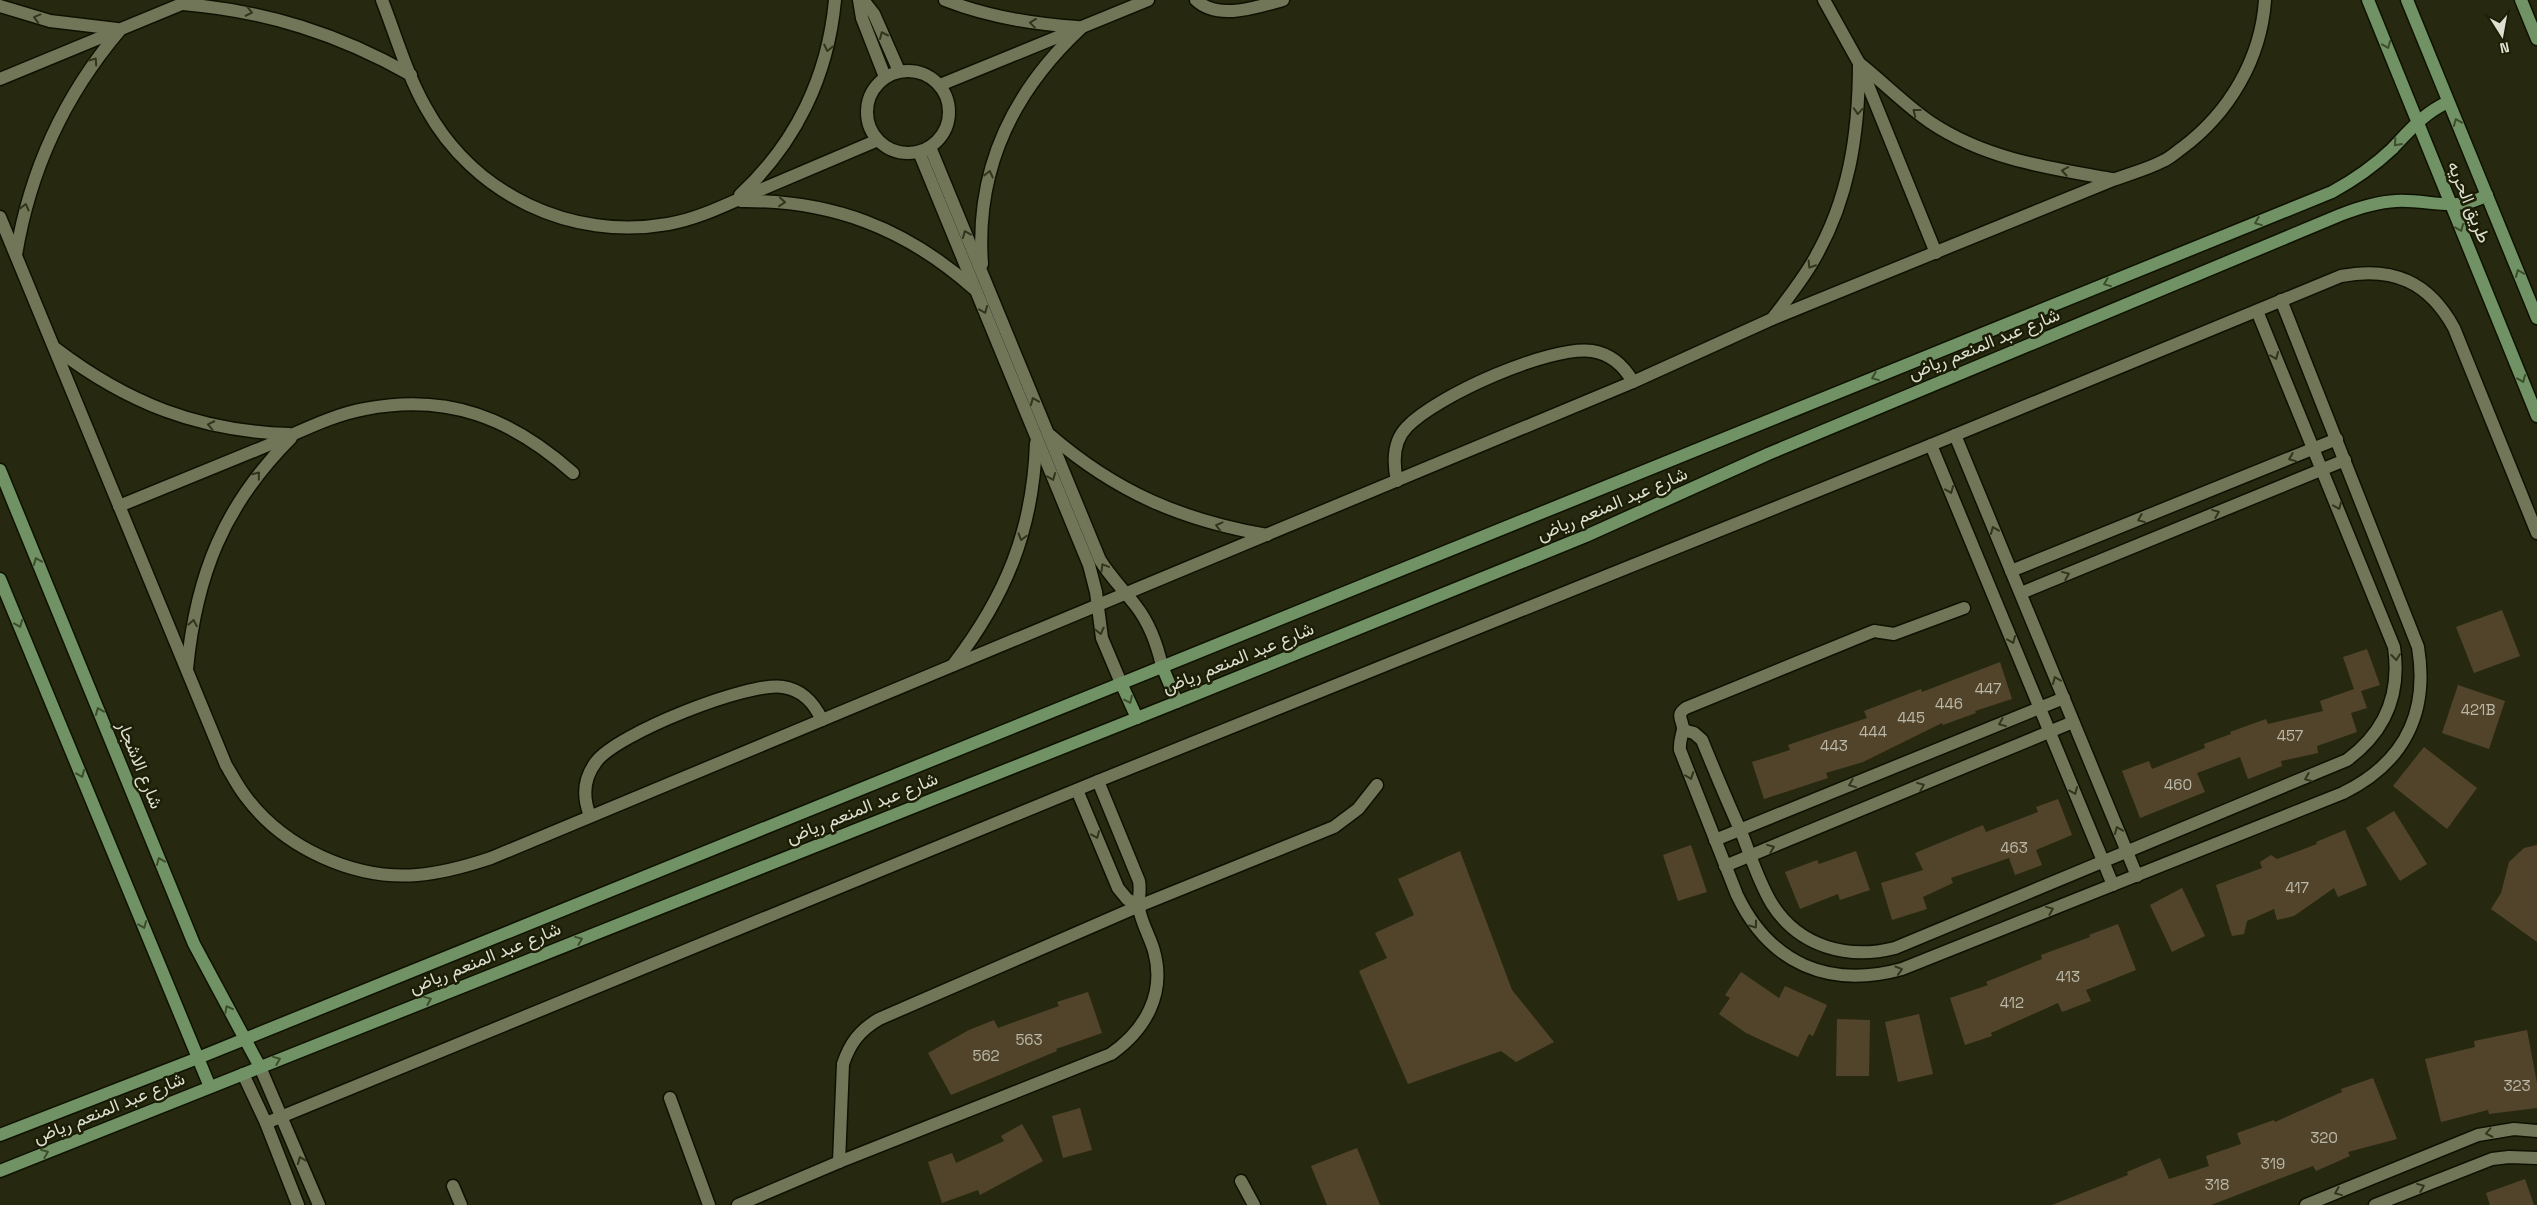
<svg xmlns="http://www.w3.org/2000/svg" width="2537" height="1205" viewBox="0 0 2537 1205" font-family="'Space Grotesk',Vazirmatn,sans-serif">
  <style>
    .building { fill: #52442b }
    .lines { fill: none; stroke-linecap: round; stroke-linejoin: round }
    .street-casing { stroke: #0f1100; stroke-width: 15 }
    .secondary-casing { stroke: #0f1100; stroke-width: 15 }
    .street { stroke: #717659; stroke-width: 12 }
    .secondary { stroke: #709265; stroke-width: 12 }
    .oneway { stroke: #31351b }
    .oneway2 { stroke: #3e4d2c }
    .labels { text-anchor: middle; stroke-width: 5; stroke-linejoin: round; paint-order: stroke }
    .number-label { font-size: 15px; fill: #bab8a7 }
    .street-label { font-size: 18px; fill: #dddfd0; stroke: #1c1f06 }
  </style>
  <rect width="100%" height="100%" fill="#26290f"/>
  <g class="building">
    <polygon points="2502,610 2520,656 2474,673 2456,627"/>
    <polygon points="2367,649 2380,685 2361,691 2367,708 2351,713 2357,732 2317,746 2318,753 2281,761 2282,766 2248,779 2240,757 2197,773 2205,792 2140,818 2122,771 2149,761 2152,769 2205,748 2204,744 2231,734 2230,732 2266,719 2268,724 2323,711 2320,701 2354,689 2343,657"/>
    <polygon points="2000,662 2012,699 1975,711 1976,713 1943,725 1942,723 1863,762 1826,773 1828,778 1764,799 1752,762 1790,750 1788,745 1867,718 1864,711 1921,689 1922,692"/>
    <polygon points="2458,685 2505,701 2489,749 2442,733"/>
    <polygon points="2424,747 2477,788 2447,829 2393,786"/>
    <polygon points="2058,799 2072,835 2036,850 2042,865 2015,875 2009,858 1951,878 1953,883 1923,897 1927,909 1892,920 1881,883 1923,870 1915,853 1983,825 1986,832 2038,812 2036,807"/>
    <polygon points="2394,811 2427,864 2400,881 2366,828"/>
    <polygon points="2345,830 2367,885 2338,897 2334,888 2294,916 2277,920 2274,909 2247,921 2244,934 2232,936 2216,885 2262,868 2260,862 2271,855 2277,859 2317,844 2316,842"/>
    <polygon points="1691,845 1707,892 1678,901 1663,855"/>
    <polygon points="2537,845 2537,942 2491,909 2501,893 2509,862 2524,848"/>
    <polygon points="1460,851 1512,990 1554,1042 1516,1062 1501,1051 1408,1084 1359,971 1387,958 1375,933 1414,915 1398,879"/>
    <polygon points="1856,851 1870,890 1840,900 1838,894 1800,909 1785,872 1817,860 1819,864"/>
    <polygon points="2182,888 2205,936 2172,952 2150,905"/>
    <polygon points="2118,924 2136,970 2086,990 2091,1001 2062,1012 2058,1003 1991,1033 1992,1036 1965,1045 1950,998 1988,985 1986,982 2042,959 2041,955 2090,937 2089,935"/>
    <polygon points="1741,972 1779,998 1785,986 1827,1005 1813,1036 1809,1034 1798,1057 1746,1033 1719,1014 1730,998 1725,995"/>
    <polygon points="1088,992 1102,1033 1056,1049 1057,1051 951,1095 928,1053 969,1030 994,1020 998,1028 1059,1006 1057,1002"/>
    <polygon points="1919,1014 1933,1074 1898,1082 1885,1022"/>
    <polygon points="1837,1019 1870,1020 1869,1076 1836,1076"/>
    <polygon points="2527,1030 2537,1083 2537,1108 2489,1114 2488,1110 2441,1122 2425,1059 2475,1047 2474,1041"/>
    <polygon points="2373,1078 2397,1139 2348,1152 2350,1156 2316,1171 2313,1166 2211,1205 2052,1205 2128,1175 2127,1172 2160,1158 2169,1179 2209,1166 2206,1156 2241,1144 2237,1133 2274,1120 2275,1122 2342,1092 2341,1089"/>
    <polygon points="1080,1108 1092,1150 1063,1158 1052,1116"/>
    <polygon points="1022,1124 1043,1161 980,1195 978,1190 942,1203 928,1162 952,1153 956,1163 1004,1141 1001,1136"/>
    <polygon points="1357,1148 1380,1205 1327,1205 1311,1166"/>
    <polygon points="2525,1179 2534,1205 2490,1205 2486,1193"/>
  </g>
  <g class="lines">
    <g class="street-casing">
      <g id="street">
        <path d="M382 0C396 36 407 75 426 108 474 195 571 241 668 224 698 219 725 205 753 193 794 176 836 158 878 140"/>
        <polyline points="859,0 862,18 885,77"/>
        <polyline points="863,0 874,14 899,71"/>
        <path d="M945 0C988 17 1031 24 1077 27"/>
        <path d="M1196 0C1218 21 1257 7 1283 0"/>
        <polyline points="1824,0 1859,63 1936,253"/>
        <path d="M183 4C266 11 339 34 411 75"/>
        <polyline points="0,6 50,21 117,29"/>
        <path d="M1859 63C1883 82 1905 105 1930 122 1985 159 2048 168 2112 179"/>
        <circle cx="908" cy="112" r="41"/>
        <polyline points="0,79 189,1"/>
        <polyline points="940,85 1148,0"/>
        <path d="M930 147 1100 560C1111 578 1124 590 1136 606 1150 624 1157 644 1162 666"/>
        <polyline points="919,152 1089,565 1096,592 1102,638 1121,683"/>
        <path d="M740 195C796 143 828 76 835 0"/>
        <path d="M741 201C832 200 905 228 973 288"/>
        <path d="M0 217 226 765C232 775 238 787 246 797 284 848 354 880 417 875 443 873 467 866 491 858L1633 382 1772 319 2113 180C2129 174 2148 169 2163 161 2170 158 2176 152 2182 148 2229 113 2261 59 2265 0"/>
        <path d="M16 255C30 169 64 96 120 30"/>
        <path d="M982 264C975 168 1013 91 1082 27"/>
        <path d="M1772 319C1786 301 1800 283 1812 263 1849 201 1859 134 1859 63"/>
        <path d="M55 348C127 403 198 431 289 434"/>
        <path d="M1050 435C1116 492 1181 520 1267 535"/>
        <polyline points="1955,435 2137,876"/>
        <polyline points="1931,445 2113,885"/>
        <path d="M1397 481C1393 462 1393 441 1407 427 1436 396 1550 345 1592 351 1611 354 1624 366 1633 382"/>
        <path d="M119 506C168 486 217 466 266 446 298 433 331 415 365 409 448 393 511 418 573 473"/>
        <polyline points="2011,571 2337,439"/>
        <polyline points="2021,593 2345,460"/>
        <path d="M1964 608 1894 634 1874 631 1686 708C1675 715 1683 720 1683 729 1682 736 1679 742 1680 750L1737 895C1770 964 1829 989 1902 969L2343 793C2404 763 2429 713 2418 647L2281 300"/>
        <path d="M953 665C1006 596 1033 530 1036 443"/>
        <path d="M187 669C196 575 224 505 291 438"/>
        <path d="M1683 730 1694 733 1702 740C1715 772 1728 803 1742 834 1751 857 1759 883 1772 904 1799 947 1848 960 1895 948L2347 760C2385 732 2401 694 2394 647L2257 311"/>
        <polyline points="1077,790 1118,888 1127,899 1139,906"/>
        <path d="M590 816C583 798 583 779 596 762 616 734 749 681 783 687 803 690 814 703 822 720"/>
        <polyline points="1715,840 2064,698"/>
        <polyline points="1725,866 2073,722"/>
        <polyline points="260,1067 319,1205"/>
        <polyline points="243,1074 266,1123 298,1205"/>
        <polyline points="670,1098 709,1205"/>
        <path d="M266 1123 1098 781 1931 445 2341 276C2393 266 2429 282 2454 328L2537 533"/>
        <path d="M839 1162 843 1064C850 1043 860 1030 879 1019L1139 906 1334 827 1358 809 1377 785"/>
        <polyline points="1241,1181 1254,1205"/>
        <polyline points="453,1186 461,1205"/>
        <path d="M738 1205 839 1162 1111 1054C1145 1030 1166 994 1154 951 1150 937 1141 922 1139 908 1138 899 1141 890 1139 881L1098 781"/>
        <polyline points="2306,1205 2478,1135 2514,1129 2537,1131"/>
        <polyline points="2375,1205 2492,1159 2509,1157 2537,1158"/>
      </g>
    </g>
    <g class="secondary-casing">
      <g id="secondary">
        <polyline points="2368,0 2537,416"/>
        <polyline points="2407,0 2537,318"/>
        <polyline points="2521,0 2537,39"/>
        <polyline points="0,470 194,944 260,1067"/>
        <polyline points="0,579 210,1087"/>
        <polyline points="1162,666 1177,702"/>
        <polyline points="1121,683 1137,718"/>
        <path d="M0 1135 198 1058 2332 192C2354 180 2374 166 2392 149 2410 130 2424 113 2448 102"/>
        <path d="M0 1171 1177 702 1586 536 1768 454 2340 215C2358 208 2377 202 2396 201 2429 199 2456 213 2487 195"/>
      </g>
    </g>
    <use href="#street" class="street"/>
    <use href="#secondary" class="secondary"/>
  </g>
  <defs><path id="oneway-chevron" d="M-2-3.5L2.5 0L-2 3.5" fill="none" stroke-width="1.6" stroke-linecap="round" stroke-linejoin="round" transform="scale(1.25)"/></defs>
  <g class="oneway">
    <use href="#oneway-chevron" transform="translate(249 12) rotate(12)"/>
    <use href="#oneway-chevron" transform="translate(37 18) rotate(-165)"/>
    <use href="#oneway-chevron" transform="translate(1033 23) rotate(-173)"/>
    <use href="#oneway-chevron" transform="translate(883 35) rotate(-114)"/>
    <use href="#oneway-chevron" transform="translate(828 48) rotate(102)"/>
    <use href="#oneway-chevron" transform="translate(94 61) rotate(-55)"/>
    <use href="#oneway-chevron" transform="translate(1858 111) rotate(94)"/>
    <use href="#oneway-chevron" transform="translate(1916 112) rotate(-142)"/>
    <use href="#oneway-chevron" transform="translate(2065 171) rotate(-170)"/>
    <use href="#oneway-chevron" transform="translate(989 174) rotate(-77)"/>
    <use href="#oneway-chevron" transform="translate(782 202) rotate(5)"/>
    <use href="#oneway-chevron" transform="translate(25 207) rotate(-76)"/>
    <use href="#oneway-chevron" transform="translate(966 234) rotate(-112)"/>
    <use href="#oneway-chevron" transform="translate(1811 265) rotate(122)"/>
    <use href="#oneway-chevron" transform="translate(984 310) rotate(68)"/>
    <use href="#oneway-chevron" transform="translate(2275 356) rotate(67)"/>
    <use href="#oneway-chevron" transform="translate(1034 401) rotate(-112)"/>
    <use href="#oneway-chevron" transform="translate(211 425) rotate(-168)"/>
    <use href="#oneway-chevron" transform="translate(2292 458) rotate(158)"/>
    <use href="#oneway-chevron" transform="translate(257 475) rotate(-51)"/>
    <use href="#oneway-chevron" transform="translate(1052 477) rotate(68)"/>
    <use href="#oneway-chevron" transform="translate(1950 490) rotate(68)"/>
    <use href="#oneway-chevron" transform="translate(2338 506) rotate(67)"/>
    <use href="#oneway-chevron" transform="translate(2216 513) rotate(-22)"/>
    <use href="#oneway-chevron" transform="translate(2141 519) rotate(158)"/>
    <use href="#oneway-chevron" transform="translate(1219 526) rotate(-166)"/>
    <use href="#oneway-chevron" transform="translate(1994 530) rotate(-112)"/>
    <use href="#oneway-chevron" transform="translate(1022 537) rotate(106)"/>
    <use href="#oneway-chevron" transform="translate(1104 567) rotate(-121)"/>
    <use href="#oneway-chevron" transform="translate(2066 575) rotate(-22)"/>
    <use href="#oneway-chevron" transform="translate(193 623) rotate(-80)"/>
    <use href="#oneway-chevron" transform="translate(1100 631) rotate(77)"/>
    <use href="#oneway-chevron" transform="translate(2012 640) rotate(68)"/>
    <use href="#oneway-chevron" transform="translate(2396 657) rotate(83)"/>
    <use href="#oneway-chevron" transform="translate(2056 680) rotate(-112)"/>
    <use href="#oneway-chevron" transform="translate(2002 723) rotate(158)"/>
    <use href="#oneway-chevron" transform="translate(1690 776) rotate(69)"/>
    <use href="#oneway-chevron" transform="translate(2308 778) rotate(158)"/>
    <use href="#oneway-chevron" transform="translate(1852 784) rotate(158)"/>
    <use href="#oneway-chevron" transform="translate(1921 786) rotate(-22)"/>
    <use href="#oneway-chevron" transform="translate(2074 791) rotate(68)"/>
    <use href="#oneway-chevron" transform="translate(2118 830) rotate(-112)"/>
    <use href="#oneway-chevron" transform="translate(1096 835) rotate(67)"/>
    <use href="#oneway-chevron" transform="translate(1771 848) rotate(-22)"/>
    <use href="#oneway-chevron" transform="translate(2050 910) rotate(-22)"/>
    <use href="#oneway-chevron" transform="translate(1754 925) rotate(54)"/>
    <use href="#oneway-chevron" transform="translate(1899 970) rotate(-17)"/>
    <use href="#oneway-chevron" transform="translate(2489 1133) rotate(168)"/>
    <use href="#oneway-chevron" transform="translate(301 1160) rotate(-112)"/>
    <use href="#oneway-chevron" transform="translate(2421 1187) rotate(-22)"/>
    <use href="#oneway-chevron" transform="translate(2338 1192) rotate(158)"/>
  </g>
  <g class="oneway2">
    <use href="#oneway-chevron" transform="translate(2387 45) rotate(68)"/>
    <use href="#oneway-chevron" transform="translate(2457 122) rotate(-112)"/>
    <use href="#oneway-chevron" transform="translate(2397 143) rotate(132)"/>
    <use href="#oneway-chevron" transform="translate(2258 222) rotate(158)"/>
    <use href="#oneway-chevron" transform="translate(2460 228) rotate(68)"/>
    <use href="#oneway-chevron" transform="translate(2519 273) rotate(-112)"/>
    <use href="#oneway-chevron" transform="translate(2107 283) rotate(158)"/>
    <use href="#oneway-chevron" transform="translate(1875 377) rotate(158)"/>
    <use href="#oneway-chevron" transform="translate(2522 379) rotate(68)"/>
    <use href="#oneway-chevron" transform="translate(37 561) rotate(-112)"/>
    <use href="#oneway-chevron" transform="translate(19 624) rotate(68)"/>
    <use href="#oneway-chevron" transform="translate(1129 700) rotate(65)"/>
    <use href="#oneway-chevron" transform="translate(99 711) rotate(-112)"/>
    <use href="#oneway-chevron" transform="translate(81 774) rotate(67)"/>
    <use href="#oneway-chevron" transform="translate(160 861) rotate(-112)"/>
    <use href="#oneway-chevron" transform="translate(143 925) rotate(68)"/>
    <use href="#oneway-chevron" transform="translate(579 940) rotate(-22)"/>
    <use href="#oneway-chevron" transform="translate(428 1000) rotate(-22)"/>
    <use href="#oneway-chevron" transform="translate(228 1009) rotate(-118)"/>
    <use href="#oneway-chevron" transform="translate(277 1060) rotate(-22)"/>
    <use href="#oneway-chevron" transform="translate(45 1153) rotate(-22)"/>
  </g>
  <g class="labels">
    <g class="number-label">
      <text x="1988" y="694">447</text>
      <text x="1949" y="709">446</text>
      <text x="2478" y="715">421B</text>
      <text x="1911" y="723">445</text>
      <text x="1873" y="737">444</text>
      <text x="2290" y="741">457</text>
      <text x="1834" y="751">443</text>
      <text x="2178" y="790">460</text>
      <text x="2014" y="853">463</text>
      <text x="2297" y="893">417</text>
      <text x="2068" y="982">413</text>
      <text x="2012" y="1008">412</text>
      <text x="1029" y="1045">563</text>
      <text x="986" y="1061">562</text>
      <text x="2517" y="1091">323</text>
      <text x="2324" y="1143">320</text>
      <text x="2273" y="1169">319</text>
      <text x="2217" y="1190">318</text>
    </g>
    <g class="street-label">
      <text transform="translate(2469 202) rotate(68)" y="6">طريق الحريه</text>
      <text transform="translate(1984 344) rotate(-22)" y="6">شارع عبد المنعم رياض</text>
      <text transform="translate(1612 504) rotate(-23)" y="6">شارع عبد المنعم رياض</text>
      <text transform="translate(1238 658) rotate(-22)" y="6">شارع عبد المنعم رياض</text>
      <text transform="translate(140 765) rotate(68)" y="6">شارع الاشجار</text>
      <text transform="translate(862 808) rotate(-22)" y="6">شارع عبد المنعم رياض</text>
      <text transform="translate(485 958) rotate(-22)" y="6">شارع عبد المنعم رياض</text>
      <text transform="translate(109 1108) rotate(-22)" y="6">شارع عبد المنعم رياض</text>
    </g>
  </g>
  <g transform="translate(2502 35) rotate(169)" stroke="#1c1f06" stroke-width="4" paint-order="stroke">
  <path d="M0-4L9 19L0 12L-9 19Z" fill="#dddfd0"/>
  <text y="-8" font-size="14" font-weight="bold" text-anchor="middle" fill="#dddfd0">N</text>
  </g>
</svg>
